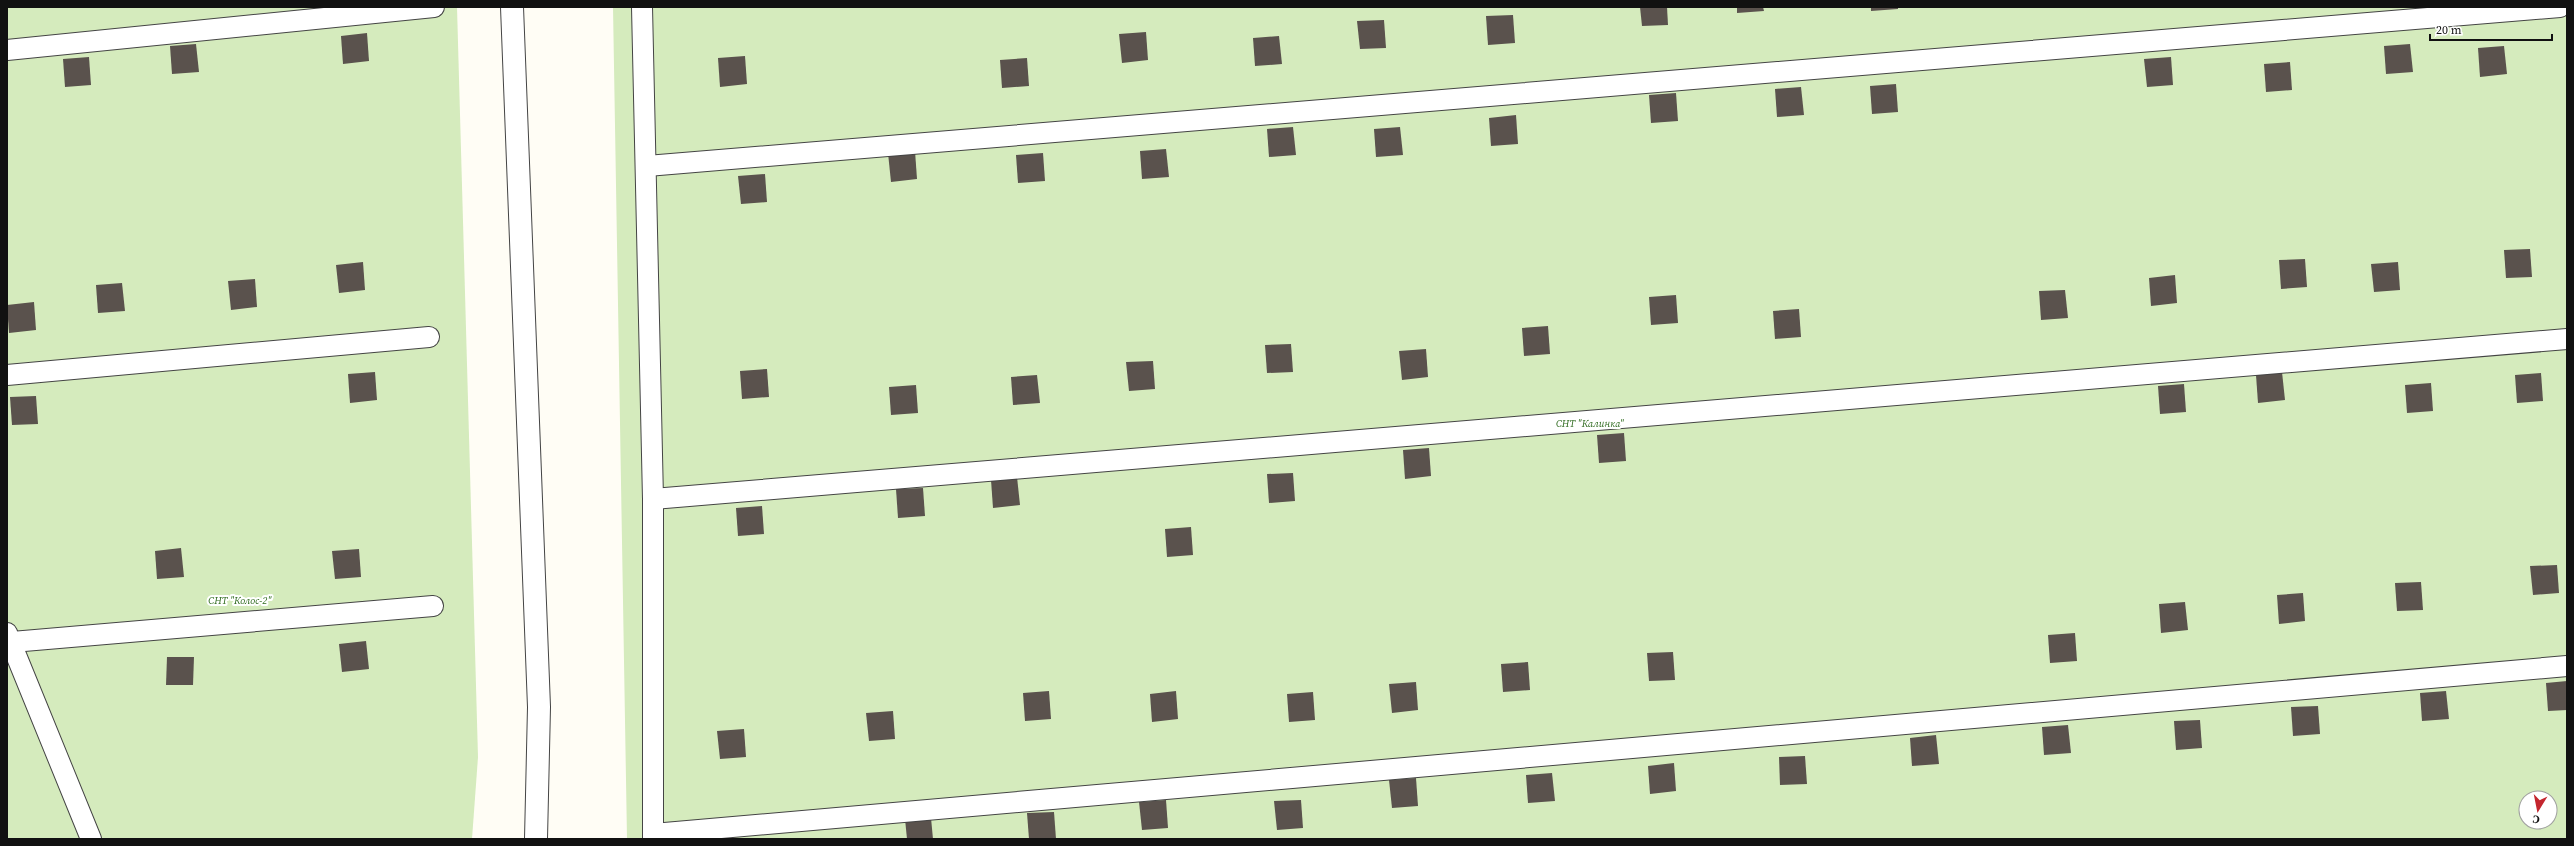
<svg xmlns="http://www.w3.org/2000/svg" width="2574" height="846" viewBox="0 0 2574 846" font-family="'Source Serif 4',serif">
  <style>
    .green { fill: #d5ebbd; fill-rule: evenodd }
    .building { fill: #5a524d }
    .lines { fill: none; stroke-linecap: round; stroke-linejoin: round }
    .lane-casing { stroke: #444; stroke-width: 22 }
    .street-casing { stroke: #444; stroke-width: 24 }
    .lane { stroke: #fff; stroke-width: 20 }
    .street { stroke: #fff; stroke-width: 22 }
    .labels { text-anchor: middle; stroke-width: 4; stroke-linejoin: round; paint-order: stroke }
    .park-label { font-size: 10px; font-style: italic; fill: #2f6b1f; stroke: #fff }
  </style>
  <rect width="100%" height="100%" fill="#fffdf5"/>
  <g class="green">
    <polygon points="7,7 457,7 478,757 472,839 7,839"/>
    <path d="M613 7H2567V839H627ZM2526 798H2550V822H2526Z"/>
  </g>
  <g class="building">
    <polygon points="1640,7 1667,7 1668,25 1642,26"/>
    <polygon points="1737,7 1763,7 1764,11 1737,13"/>
    <polygon points="1871,7 1898,7 1898,9 1871,11"/>
    <polygon points="1513,15 1515,43 1488,45 1486,16"/>
    <polygon points="1384,20 1386,48 1360,49 1357,21"/>
    <polygon points="1146,32 1148,60 1122,63 1119,34"/>
    <polygon points="367,33 369,61 343,64 341,36"/>
    <polygon points="1279,36 1282,64 1255,66 1253,38"/>
    <polygon points="196,44 199,72 172,74 170,46"/>
    <polygon points="2410,44 2413,72 2386,74 2384,46"/>
    <polygon points="2504,46 2507,74 2480,77 2478,48"/>
    <polygon points="745,56 747,84 720,87 718,58"/>
    <polygon points="89,57 91,85 65,87 63,59"/>
    <polygon points="2171,57 2173,85 2147,87 2144,59"/>
    <polygon points="1027,58 1029,86 1002,88 1000,60"/>
    <polygon points="2290,62 2292,90 2266,92 2264,64"/>
    <polygon points="1896,84 1898,112 1872,114 1870,86"/>
    <polygon points="1801,87 1804,115 1777,117 1775,89"/>
    <polygon points="1676,93 1678,121 1651,123 1649,95"/>
    <polygon points="1516,115 1518,144 1491,146 1489,118"/>
    <polygon points="1293,127 1296,155 1269,157 1267,129"/>
    <polygon points="1400,127 1403,155 1376,157 1374,129"/>
    <polygon points="1166,149 1169,177 1142,179 1140,151"/>
    <polygon points="915,151 917,179 891,182 888,153"/>
    <polygon points="1043,153 1045,181 1018,183 1016,155"/>
    <polygon points="765,174 767,202 741,204 738,176"/>
    <polygon points="2530,249 2532,277 2506,278 2504,250"/>
    <polygon points="2305,259 2307,287 2281,289 2279,260"/>
    <polygon points="363,262 365,290 339,293 336,265"/>
    <polygon points="2398,262 2400,290 2374,292 2371,264"/>
    <polygon points="2175,275 2177,303 2151,306 2149,278"/>
    <polygon points="255,279 257,307 231,310 228,281"/>
    <polygon points="122,283 125,311 98,313 96,285"/>
    <polygon points="2065,290 2068,318 2041,320 2039,291"/>
    <polygon points="1676,295 1678,323 1651,325 1649,297"/>
    <polygon points="34,302 36,330 9,333 7,305"/>
    <polygon points="1799,309 1801,337 1775,339 1773,311"/>
    <polygon points="1548,326 1550,354 1524,356 1522,328"/>
    <polygon points="1291,344 1293,372 1267,373 1265,345"/>
    <polygon points="1426,349 1428,377 1402,380 1399,351"/>
    <polygon points="1153,361 1155,389 1129,391 1126,362"/>
    <polygon points="767,369 769,397 742,399 740,371"/>
    <polygon points="375,372 377,400 350,403 348,374"/>
    <polygon points="2282,372 2285,400 2258,403 2256,375"/>
    <polygon points="2541,373 2543,401 2517,403 2515,375"/>
    <polygon points="1037,375 1040,403 1013,405 1011,377"/>
    <polygon points="2431,383 2433,411 2407,413 2405,385"/>
    <polygon points="2184,384 2186,412 2160,414 2158,386"/>
    <polygon points="916,385 918,413 891,415 889,387"/>
    <polygon points="36,396 38,424 12,425 10,397"/>
    <polygon points="1624,433 1626,461 1599,463 1597,435"/>
    <polygon points="1429,448 1431,476 1405,479 1403,450"/>
    <polygon points="1293,473 1295,501 1269,503 1267,474"/>
    <polygon points="1017,477 1020,505 993,508 991,480"/>
    <polygon points="923,488 925,516 898,518 896,489"/>
    <polygon points="762,506 764,534 738,536 736,508"/>
    <polygon points="1191,527 1193,555 1167,557 1165,529"/>
    <polygon points="181,548 184,577 157,579 155,551"/>
    <polygon points="359,549 361,577 335,579 332,551"/>
    <polygon points="2557,565 2559,593 2533,595 2530,566"/>
    <polygon points="2421,582 2423,610 2397,611 2395,583"/>
    <polygon points="2303,593 2305,621 2279,624 2277,595"/>
    <polygon points="2185,602 2188,630 2161,633 2159,604"/>
    <polygon points="2075,633 2077,661 2050,663 2048,635"/>
    <polygon points="366,641 369,669 342,672 339,644"/>
    <polygon points="1673,652 1675,680 1649,681 1647,653"/>
    <polygon points="167,657 194,657 193,685 166,685"/>
    <polygon points="1528,662 1530,690 1503,692 1501,664"/>
    <polygon points="2567,681 2567,710 2548,711 2546,683"/>
    <polygon points="1416,682 1418,710 1392,713 1389,684"/>
    <polygon points="1049,691 1051,719 1025,721 1023,693"/>
    <polygon points="1176,691 1178,719 1152,722 1150,694"/>
    <polygon points="2446,691 2449,719 2422,721 2420,693"/>
    <polygon points="1313,692 1315,720 1289,722 1287,694"/>
    <polygon points="2318,706 2320,734 2293,736 2291,707"/>
    <polygon points="893,711 895,739 869,741 866,713"/>
    <polygon points="2200,720 2202,748 2176,750 2174,721"/>
    <polygon points="2068,725 2071,753 2044,755 2042,727"/>
    <polygon points="744,729 746,757 720,759 717,731"/>
    <polygon points="1936,735 1939,764 1912,766 1910,738"/>
    <polygon points="1805,756 1807,784 1780,785 1779,757"/>
    <polygon points="1674,763 1676,791 1650,794 1648,766"/>
    <polygon points="1552,773 1555,801 1528,803 1526,775"/>
    <polygon points="1416,778 1418,806 1392,808 1389,780"/>
    <polygon points="1166,800 1168,828 1142,830 1139,802"/>
    <polygon points="1301,800 1303,828 1277,830 1274,801"/>
    <polygon points="1054,812 1056,839 1029,839 1027,813"/>
    <polygon points="931,818 933,839 907,839 905,819"/>
  </g>
  <g class="lines">
    <g class="lane-casing">
      <g id="lane">
        <polyline points="642,7 653,499 653,839"/>
        <polyline points="7,50 434,7"/>
        <polyline points="647,166 2560,7"/>
        <polyline points="7,375 429,337"/>
        <polyline points="653,499 2567,339"/>
        <polyline points="7,633 91,839"/>
        <polyline points="12,642 433,606"/>
        <polyline points="653,834 2567,666"/>
      </g>
    </g>
    <g class="street-casing">
      <polyline id="street" points="512,7 539,707 536,839"/>
    </g>
    <use href="#lane" class="lane"/>
    <use href="#street" class="street"/>
  </g>
  <g class="labels">
    <g class="park-label">
      <text x="1590" y="427">СНТ "Калинка"</text>
      <text x="240" y="604">СНТ "Колос-2"</text>
    </g>
  </g>
  <rect width="2574" height="846" fill="none" stroke="#111111" stroke-width="16"/>
  <g transform="translate(2538 810) rotate(190)"><circle r="19" fill="#ffffff" stroke="#a0a0a0"/>
  <path d="M0-3L7 15L0 10L-7 15Z" fill="#c4262e"/>
  <text y="-6" font-size="11" font-weight="bold" text-anchor="middle" fill="#111111">С</text>
  </g>
  <path d="M2430 34v6h122v-6" fill="none" stroke="#111111" stroke-width="2"/>
  <text x="2436" y="34" font-size="12" fill="#111111" stroke="#ffffff" stroke-width="3" paint-order="stroke">20 m</text>
</svg>
